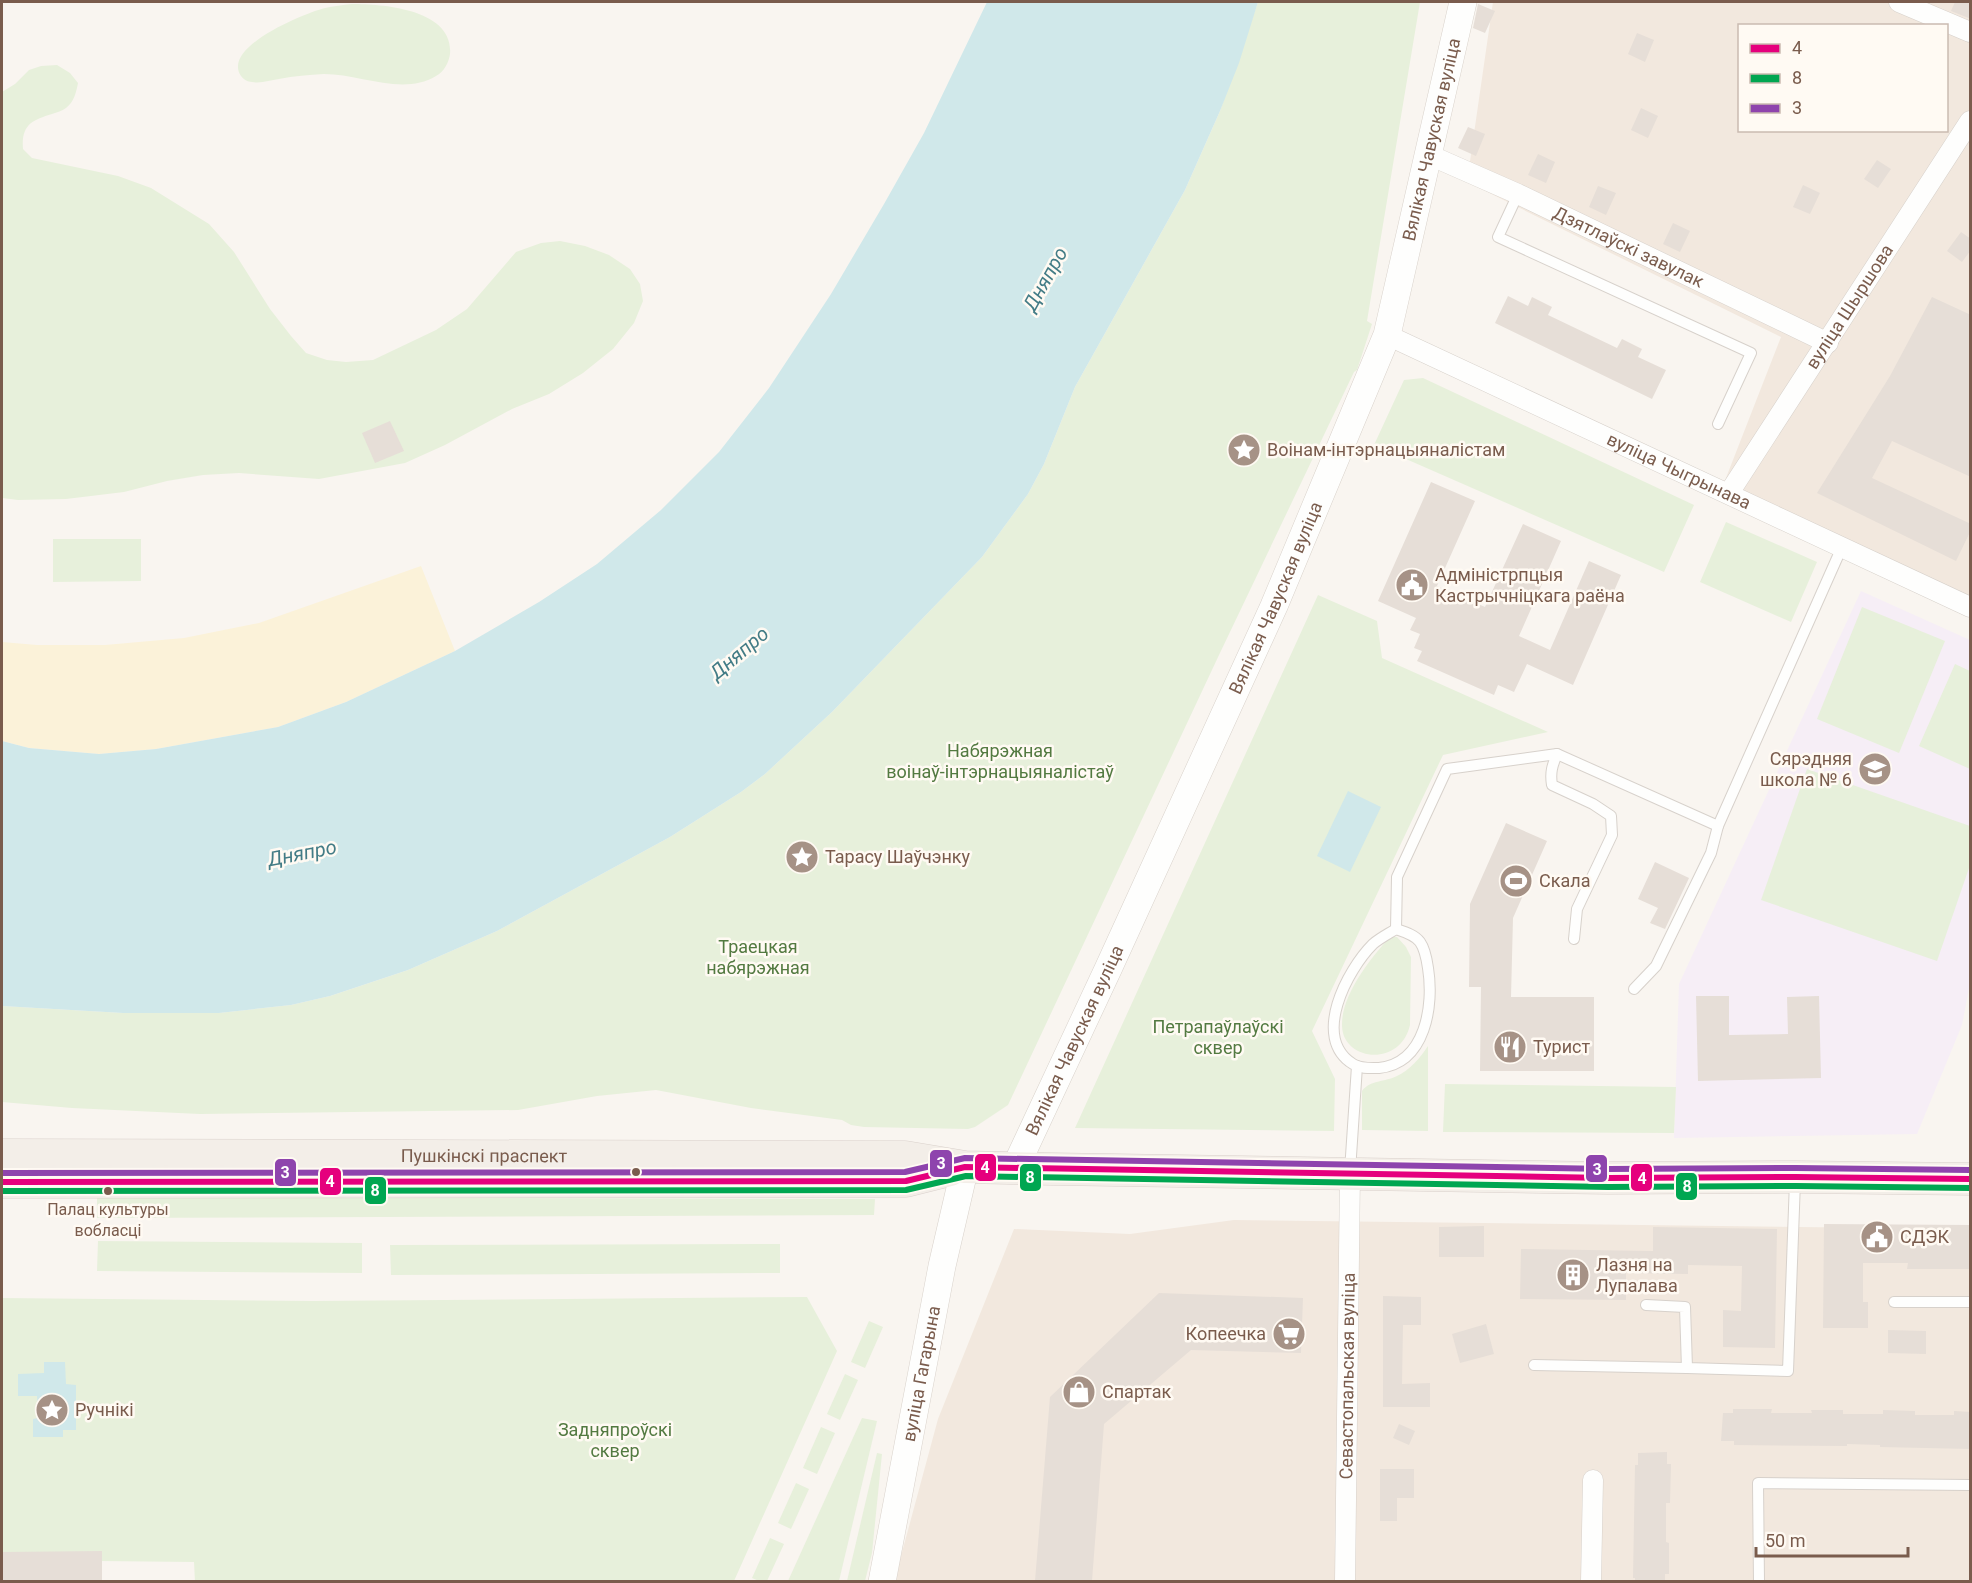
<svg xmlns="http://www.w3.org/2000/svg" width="1972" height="1583" viewBox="0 0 1972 1583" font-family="Roboto,sans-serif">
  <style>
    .residential { fill: #f2e8de; fill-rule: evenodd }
    .education { fill: #f6eef6 }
    .green { fill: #e7f0db }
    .sand { fill: #fbf2d9 }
    .water { fill: #d0e8ea }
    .building { fill: #e6ded7 }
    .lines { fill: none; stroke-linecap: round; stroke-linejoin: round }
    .service-casing { stroke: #d7d1cb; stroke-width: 12 }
    .minor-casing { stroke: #d7d1cb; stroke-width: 21 }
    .secondary-casing { stroke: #d9d2cb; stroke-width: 28 }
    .primary-casing { stroke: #dad1cc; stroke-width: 33 }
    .service { stroke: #fefefd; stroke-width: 10 }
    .minor { stroke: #fefefd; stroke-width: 20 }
    .secondary { stroke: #fefefd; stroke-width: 27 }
    .primary { stroke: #f3eee8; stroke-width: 32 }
    .bus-1-casing { stroke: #fffaf3; stroke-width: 10 }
    .bus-2-casing { stroke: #fffaf3; stroke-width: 10 }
    .bus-3-casing { stroke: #fffaf3; stroke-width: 10 }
    .bus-1 { stroke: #e5007d; stroke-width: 6 }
    .bus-2 { stroke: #00a651; stroke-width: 6 }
    .bus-3 { stroke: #8e44ad; stroke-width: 6 }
    .bus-dot { fill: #7a5c4d; stroke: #fffaf3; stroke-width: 2 }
    .labels { text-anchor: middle; stroke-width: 5; stroke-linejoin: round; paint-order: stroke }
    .bus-label { font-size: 16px; fill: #7a5c4d; stroke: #fffaf3 }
    .street-label { font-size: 18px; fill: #7a5c4d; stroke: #fffaf3 }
    .poi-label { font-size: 18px; fill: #7a5c4d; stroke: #fffaf3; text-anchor: start }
    .park-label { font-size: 18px; fill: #537a41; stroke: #fffaf3 }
    .water-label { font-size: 20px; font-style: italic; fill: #437c86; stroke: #fffaf3 }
    .line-badge { stroke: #fffaf3; stroke-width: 2 }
    .badge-label { font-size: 16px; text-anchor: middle; font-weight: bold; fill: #fff }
  </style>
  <rect width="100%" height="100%" fill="#f9f5f0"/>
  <g class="residential">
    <path d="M1493 2H1970V612L1724 483 1781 337 1467 182ZM1740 26H1946V130H1740Z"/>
    <polygon points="1234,1220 1970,1229 1970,1581 894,1582 938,1419 1014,1229 1130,1234"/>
  </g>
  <polygon class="education" points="1861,591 1970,640 1970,983 1962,1025 1917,1134 1674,1138 1679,984"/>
  <g class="green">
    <polygon points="1258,2 1420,2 1367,321 1372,324 1357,370 1354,372 1219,655 1008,1105 975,1127 968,1129 864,1127 851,1125 842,1120 751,1108 656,1090 597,1096 518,1110 200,1114 72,1108 2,1102 2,1006 123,1013 219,1013 291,1005 330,996 408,970 497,931 670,837 741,792 765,774 832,712 982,557 1028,494 1044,464 1075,387 1185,190 1220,111"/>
    <path d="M352 4C382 4 454 9 450 54 449 62 444 72 436 76 403 96 360 74 324 74 309 75 294 76 279 79 270 80 261 84 252 82 248 82 243 79 241 76 221 47 305 13 325 8 333 6 343 5 352 4Z"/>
    <path d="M57 65 70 73 78 83C76 93 74 102 66 108 62 111 57 112 52 114 32 120 21 125 23 149L32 158 118 176 151 188 209 224 234 252 270 309 291 336 306 353 327 360 346 362 373 360 436 330 467 309 516 252 541 243 560 241 585 246 609 255 630 269 640 284 643 301 634 323 613 349 583 373 549 394 512 409 445 445 405 463 319 479 239 473 203 475 167 481 124 492 66 499 18 500 2 498V92L15 84 29 70 41 66Z"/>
    <polygon points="1423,378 1694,505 1664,572 1374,445 1404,380"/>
    <polygon points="1726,522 1817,562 1791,622 1700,582"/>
    <polygon points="53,539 141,539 141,581 53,582"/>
    <polygon points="1318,595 1377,621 1382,658 1548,732 1443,755 1312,1031 1335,1079 1334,1131 1075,1128"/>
    <polygon points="1862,607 1945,641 1899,753 1817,719"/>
    <polygon points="1955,664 1970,671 1970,769 1919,746"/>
    <polygon points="1807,769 1970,826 1970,865 1937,961 1761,900"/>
    <path d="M1390 937H1397L1406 947 1411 957 1410 1025C1400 1068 1343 1061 1342 1026 1341 995 1370 959 1390 937Z"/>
    <path d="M1428 1046V1131L1362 1130V1091C1370 1080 1385 1082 1397 1076 1410 1070 1420 1058 1428 1046Z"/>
    <polygon points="1445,1084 1676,1087 1674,1133 1443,1132"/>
    <polygon points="97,1197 875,1199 874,1215 97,1218"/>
    <polygon points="98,1241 362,1243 362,1273 97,1271"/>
    <polygon points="780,1244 780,1273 391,1275 390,1245"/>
    <polygon points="807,1297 837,1351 734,1581 195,1582 194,1562 2,1560 2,1298 313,1301"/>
    <polygon points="869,1321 883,1327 865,1368 851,1362"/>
    <polygon points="845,1374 858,1380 840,1420 827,1414"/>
    <polygon points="862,1418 877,1421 839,1581 788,1581"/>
    <polygon points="821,1427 835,1433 817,1474 803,1468"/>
    <polygon points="877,1453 882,1454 872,1553 865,1581 847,1581"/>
    <polygon points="796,1483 809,1489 791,1529 778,1523"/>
    <polygon points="770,1538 784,1544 767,1581 759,1581 752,1578"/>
  </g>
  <polygon class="sand" points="421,566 455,651 346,702 278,727 156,749 99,754 29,748 2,741 2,642 37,645 105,645 184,638 259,623"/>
  <g class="water">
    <polygon points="987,2 1258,2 1239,63 1220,111 1185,190 1075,387 1044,464 1028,494 982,557 832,712 765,774 741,792 670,837 497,931 408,970 330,996 291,1005 219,1013 123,1013 2,1006 2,741 29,748 99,754 156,749 278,727 346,702 455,651 539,602 597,564 661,510 719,452 769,388 831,294 884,204 924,133"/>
    <polygon points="1348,791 1381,807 1350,872 1317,856"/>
    <polygon points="44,1362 65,1362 66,1384 76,1385 76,1430 63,1430 63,1437 33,1437 33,1419 38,1418 37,1396 18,1396 18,1374 44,1373"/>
  </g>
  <g class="building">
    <polygon points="1955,2 1971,2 1971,19 1951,11"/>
    <polygon points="1478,4 1495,11 1485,33 1473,28"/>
    <polygon points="1637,33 1654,40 1645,62 1628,54"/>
    <polygon points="1641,108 1658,116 1648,138 1631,130"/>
    <polygon points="1468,127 1485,134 1476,156 1458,148"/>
    <polygon points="1538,154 1555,162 1546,183 1528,175"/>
    <polygon points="1877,160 1891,169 1878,188 1864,179"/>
    <polygon points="1803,185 1820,193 1810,214 1793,207"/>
    <polygon points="1598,186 1616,193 1606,215 1589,207"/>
    <polygon points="1673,223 1690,231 1680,252 1663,244"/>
    <polygon points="1961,232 1971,239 1971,250 1962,262 1947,251"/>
    <polygon points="1508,296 1528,306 1532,297 1552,307 1548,315 1617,348 1622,339 1642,349 1638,357 1666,370 1652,399 1495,323"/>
    <polygon points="1932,297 1971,315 1971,477 1892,441 1872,478 1971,524 1971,530 1956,561 1817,493 1890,376"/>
    <polygon points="390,421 404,451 375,463 362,433"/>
    <polygon points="1240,436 1259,448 1248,466 1229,454"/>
    <polygon points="1431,482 1475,501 1437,586 1485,607 1523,524 1561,541 1519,636 1550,650 1589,561 1621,575 1573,685 1527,664 1514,692 1498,685 1494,695 1417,661 1422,651 1414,648 1420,634 1410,630 1416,618 1378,601"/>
    <polygon points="1506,823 1547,841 1513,918 1511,997 1594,997 1594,1071 1480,1071 1481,987 1469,987 1470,904"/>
    <polygon points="1655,862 1689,878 1665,929 1650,923 1658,908 1638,899"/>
    <polygon points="1696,996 1729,996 1729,1035 1788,1034 1787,997 1819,996 1821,1078 1698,1081"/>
    <polygon points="1824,1224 1971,1225 1971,1269 1907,1269 1908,1263 1863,1263 1863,1302 1868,1302 1868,1328 1823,1328"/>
    <polygon points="1484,1226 1484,1257 1439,1257 1439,1227"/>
    <polygon points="1653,1227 1777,1229 1775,1348 1723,1347 1723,1310 1741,1311 1742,1266 1688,1265 1688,1274 1626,1273 1626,1300 1520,1299 1521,1249 1653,1251"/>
    <polygon points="1159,1293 1303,1298 1301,1353 1191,1350 1104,1424 1092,1581 1035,1581 1050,1397"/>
    <polygon points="1383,1296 1421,1297 1421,1325 1403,1325 1402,1384 1430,1383 1430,1407 1383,1407"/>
    <polygon points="1486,1324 1494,1354 1460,1363 1452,1334"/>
    <polygon points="1888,1330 1926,1331 1926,1354 1888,1353"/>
    <polygon points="1733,1409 1772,1409 1771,1413 1812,1413 1811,1410 1843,1410 1843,1414 1883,1414 1883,1410 1915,1411 1915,1415 1954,1415 1954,1411 1971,1412 1971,1449 1880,1447 1880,1445 1847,1444 1847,1446 1734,1445 1734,1441 1721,1441 1723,1413 1733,1413"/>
    <polygon points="1399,1424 1415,1431 1409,1445 1393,1438"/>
    <polygon points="1667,1452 1667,1464 1671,1464 1670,1503 1666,1503 1666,1542 1669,1543 1669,1574 1665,1574 1665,1581 1635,1581 1635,1578 1633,1578 1635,1465 1638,1465 1638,1453"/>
    <polygon points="1380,1469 1414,1469 1414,1498 1397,1498 1397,1521 1380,1521"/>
    <polygon points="102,1551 102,1581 2,1581 2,1552"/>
  </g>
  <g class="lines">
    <g class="service-casing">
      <g id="service">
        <polyline points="1518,194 1498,237 1751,353 1718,424"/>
        <path d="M1557 754C1552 766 1550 773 1552 785L1593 804 1611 816 1612 835 1577 909 1574 939"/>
        <polyline points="1396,929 1397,877 1447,769 1557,754 1718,826 1842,547"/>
        <path d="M1396 929C1405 932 1415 935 1420 942 1425 949 1427 961 1428 968 1434 1005 1426 1063 1379 1068 1371 1068 1361 1069 1353 1064 1311 1038 1347 970 1373 944 1380 938 1388 934 1396 929Z"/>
        <polyline points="1634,989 1656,966 1711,853 1718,826"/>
        <polyline points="1350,1171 1357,1066"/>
        <polyline points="1894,1302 1970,1302"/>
        <polyline points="1646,1305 1685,1307 1687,1368 1788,1371 1795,1181"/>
        <polyline points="1534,1365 1687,1368"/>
        <polyline points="1759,1582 1758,1483 1970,1485"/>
      </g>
    </g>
    <g class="minor-casing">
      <g id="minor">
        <polyline points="1899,2 1970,32"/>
        <path id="s1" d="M1427 154 1518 194 1828 343"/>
        <path id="s2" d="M1387 335 1970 607"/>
        <path id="s3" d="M1729 493 1970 121"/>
        <path id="s4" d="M1345 1582 1350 1173"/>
        <polyline points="1591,1582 1593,1480"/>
      </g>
    </g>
    <g class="secondary-casing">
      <g id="secondary">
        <path id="s5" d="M1015 1168 1109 967 1274 606 1387 335 1463 2"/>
        <path id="s6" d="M882 1582 942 1266 965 1167"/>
      </g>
    </g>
    <g class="primary-casing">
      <g id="primary">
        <path id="s7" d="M2 1155 905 1157 965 1167 1051 1169 1608 1178 1796 1177 1970 1179"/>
        <polyline points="2,1182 906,1181 950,1170"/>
      </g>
    </g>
    <use href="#service" class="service"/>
    <use href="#minor" class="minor"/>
    <use href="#secondary" class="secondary"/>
    <use href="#primary" class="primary"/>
    <g class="bus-1-casing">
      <polyline id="bus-1" points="2,1182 906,1181 965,1167 1608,1178 1796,1177 1970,1179"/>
    </g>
    <g class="bus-2-casing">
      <polyline id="bus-2" points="2,1191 906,1190 966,1176 1608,1187 1796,1186 1970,1188"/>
    </g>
    <g class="bus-3-casing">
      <polyline id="bus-3" points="2,1173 905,1172 965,1158 1608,1169 1796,1168 1970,1170"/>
    </g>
    <use href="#bus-1" class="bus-1"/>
    <use href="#bus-2" class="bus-2"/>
    <use href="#bus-3" class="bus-3"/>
  </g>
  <defs>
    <g id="sight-disc" transform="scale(1.725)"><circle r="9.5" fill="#a69286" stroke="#fffaf3"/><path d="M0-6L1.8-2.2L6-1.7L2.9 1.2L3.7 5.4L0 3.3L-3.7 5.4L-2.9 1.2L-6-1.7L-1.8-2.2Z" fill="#fff"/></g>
    <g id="civic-disc" transform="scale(1.725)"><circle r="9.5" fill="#a69286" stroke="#fffaf3"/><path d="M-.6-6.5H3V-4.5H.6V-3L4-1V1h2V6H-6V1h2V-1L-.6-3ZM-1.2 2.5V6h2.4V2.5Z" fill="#fff"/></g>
    <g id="school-disc" transform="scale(1.725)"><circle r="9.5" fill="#a69286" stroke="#fffaf3"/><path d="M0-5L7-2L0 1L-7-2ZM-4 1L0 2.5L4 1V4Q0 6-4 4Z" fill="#fff"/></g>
    <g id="stadium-disc" transform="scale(1.725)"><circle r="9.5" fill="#a69286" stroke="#fffaf3"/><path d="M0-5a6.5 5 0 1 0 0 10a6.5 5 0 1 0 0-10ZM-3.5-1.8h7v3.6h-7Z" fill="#fff"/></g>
    <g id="restaurant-disc" transform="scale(1.725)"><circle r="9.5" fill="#a69286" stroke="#fffaf3"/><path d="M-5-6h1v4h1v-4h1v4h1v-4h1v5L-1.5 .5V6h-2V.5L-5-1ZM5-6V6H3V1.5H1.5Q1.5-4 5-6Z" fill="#fff"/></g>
    <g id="building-disc" transform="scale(1.725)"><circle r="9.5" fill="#a69286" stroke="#fffaf3"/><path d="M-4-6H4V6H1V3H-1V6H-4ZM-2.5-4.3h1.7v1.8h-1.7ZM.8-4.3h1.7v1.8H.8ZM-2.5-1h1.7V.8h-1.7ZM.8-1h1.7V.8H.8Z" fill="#fff"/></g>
    <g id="supermarket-disc" transform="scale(1.725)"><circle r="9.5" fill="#a69286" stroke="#fffaf3"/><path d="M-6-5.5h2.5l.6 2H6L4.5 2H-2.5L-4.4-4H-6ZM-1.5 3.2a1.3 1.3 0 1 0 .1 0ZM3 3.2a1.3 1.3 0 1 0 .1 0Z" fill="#fff"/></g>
    <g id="shop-disc" transform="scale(1.725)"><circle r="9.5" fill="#a69286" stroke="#fffaf3"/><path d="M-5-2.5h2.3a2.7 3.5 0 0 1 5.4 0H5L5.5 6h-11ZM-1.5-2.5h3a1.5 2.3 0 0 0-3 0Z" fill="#fff"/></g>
  </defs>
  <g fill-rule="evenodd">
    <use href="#sight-disc" x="1244" y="450"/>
    <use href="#civic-disc" x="1412" y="585"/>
    <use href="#school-disc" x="1875" y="769"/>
    <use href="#sight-disc" x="802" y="857"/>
    <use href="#stadium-disc" x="1516" y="881"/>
    <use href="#restaurant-disc" x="1510" y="1047"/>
    <use href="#civic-disc" x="1877" y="1237"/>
    <use href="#building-disc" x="1573" y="1275"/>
    <use href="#supermarket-disc" x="1289" y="1334"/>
    <use href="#shop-disc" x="1079" y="1392"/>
    <use href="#sight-disc" x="52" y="1410"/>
  </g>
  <g class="bus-dot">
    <circle cx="636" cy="1172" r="5"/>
    <circle cx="108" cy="1191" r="5"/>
  </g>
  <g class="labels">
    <g class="bus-label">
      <text x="108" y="1215">Палац культуры<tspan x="108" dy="21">вобласці</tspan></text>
    </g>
    <g class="street-label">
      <text dy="6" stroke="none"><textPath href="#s5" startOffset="1113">Вялікая Чавуская вуліца</textPath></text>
      <text dy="6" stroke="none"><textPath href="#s1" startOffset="222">Дзятлаўскі завулак</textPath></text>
      <text dy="6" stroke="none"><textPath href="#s3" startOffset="222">вуліца Шыршова</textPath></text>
      <text dy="6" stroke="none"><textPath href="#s2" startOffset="322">вуліца Чыгрынава</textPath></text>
      <text dy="6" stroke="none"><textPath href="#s5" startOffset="627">Вялікая Чавуская вуліца</textPath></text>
      <text dy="6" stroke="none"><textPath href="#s5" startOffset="141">Вялікая Чавуская вуліца</textPath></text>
      <text dy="6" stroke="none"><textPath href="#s7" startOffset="482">Пушкінскі праспект</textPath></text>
      <text dy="6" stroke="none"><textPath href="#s6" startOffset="212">вуліца Гагарына</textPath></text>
      <text dy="6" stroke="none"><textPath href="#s4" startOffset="206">Севастопальская вуліца</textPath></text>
    </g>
    <g class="poi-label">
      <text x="1267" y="456">Воінам-інтэрнацыяналістам</text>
      <text x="1435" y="581">Адміністрпцыя<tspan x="1435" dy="21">Кастрычніцкага раёна</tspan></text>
      <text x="1852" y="765" text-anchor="end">Сярэдняя<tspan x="1852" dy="21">школа № 6</tspan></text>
      <text x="825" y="863">Тарасу Шаўчэнку</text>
      <text x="1539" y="887">Скала</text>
      <text x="1533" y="1053">Турист</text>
      <text x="1900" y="1243">СДЭК</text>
      <text x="1596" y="1271">Лазня на<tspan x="1596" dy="21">Лупалава</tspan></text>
      <text x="1266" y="1340" text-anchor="end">Копеечка</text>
      <text x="1102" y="1398">Спартак</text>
      <text x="75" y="1416">Ручнікі</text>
    </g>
    <g class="park-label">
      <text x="1000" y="757">Набярэжная<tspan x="1000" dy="21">воінаў-інтэрнацыяналістаў</tspan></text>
      <text x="758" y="953">Траецкая<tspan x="758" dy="21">набярэжная</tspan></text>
      <text x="1218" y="1033">Петрапаўлаўскі<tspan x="1218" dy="21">сквер</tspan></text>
      <text x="615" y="1436">Задняпроўскі<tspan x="615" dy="21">сквер</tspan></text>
    </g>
    <g class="water-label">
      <text transform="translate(1045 279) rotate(-61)" y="7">Дняпро</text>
      <text transform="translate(739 653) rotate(-40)" y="7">Дняпро</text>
      <text transform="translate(302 853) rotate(-11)" y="7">Дняпро</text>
    </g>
  </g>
  <g class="line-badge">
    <rect x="929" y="1149" width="24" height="29" rx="6" fill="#8e44ad"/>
    <rect x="974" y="1153" width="23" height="29" rx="6" fill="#e5007d"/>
    <rect x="1585" y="1154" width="23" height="29" rx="6" fill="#8e44ad"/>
    <rect x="274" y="1158" width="23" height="29" rx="6" fill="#8e44ad"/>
    <rect x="1019" y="1163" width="23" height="29" rx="6" fill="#00a651"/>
    <rect x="1630" y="1163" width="23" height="29" rx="6" fill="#e5007d"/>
    <rect x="319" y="1167" width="23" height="29" rx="6" fill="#e5007d"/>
    <rect x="1675" y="1172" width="23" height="29" rx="6" fill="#00a651"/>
    <rect x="364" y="1176" width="23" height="29" rx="6" fill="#00a651"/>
  </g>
  <g class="badge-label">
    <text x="941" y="1169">3</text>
    <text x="985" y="1173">4</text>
    <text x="1597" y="1175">3</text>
    <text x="285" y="1178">3</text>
    <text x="1030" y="1183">8</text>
    <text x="1642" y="1184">4</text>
    <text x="330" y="1187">4</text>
    <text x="1687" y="1192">8</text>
    <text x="375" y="1196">8</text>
  </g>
  <rect width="1972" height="1583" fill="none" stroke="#7a5c4d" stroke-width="6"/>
  <rect x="1738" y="24" width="210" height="108" fill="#fffaf3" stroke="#cabbb1" stroke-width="1.5"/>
  <rect x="1750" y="44" width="30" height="9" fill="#e5007d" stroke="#cabbb1" stroke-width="1.5"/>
  <text x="1792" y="54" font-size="18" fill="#7a5c4d">4</text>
  <rect x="1750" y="74" width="30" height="9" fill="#00a651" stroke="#cabbb1" stroke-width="1.5"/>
  <text x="1792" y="84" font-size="18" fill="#7a5c4d">8</text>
  <rect x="1750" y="104" width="30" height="9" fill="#8e44ad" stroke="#cabbb1" stroke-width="1.5"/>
  <text x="1792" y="114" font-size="18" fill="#7a5c4d">3</text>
  <path d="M1756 1547v9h152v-9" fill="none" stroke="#7a5c4d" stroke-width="3"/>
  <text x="1765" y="1547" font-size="18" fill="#7a5c4d" stroke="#fffaf3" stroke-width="4.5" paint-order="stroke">50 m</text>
</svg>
